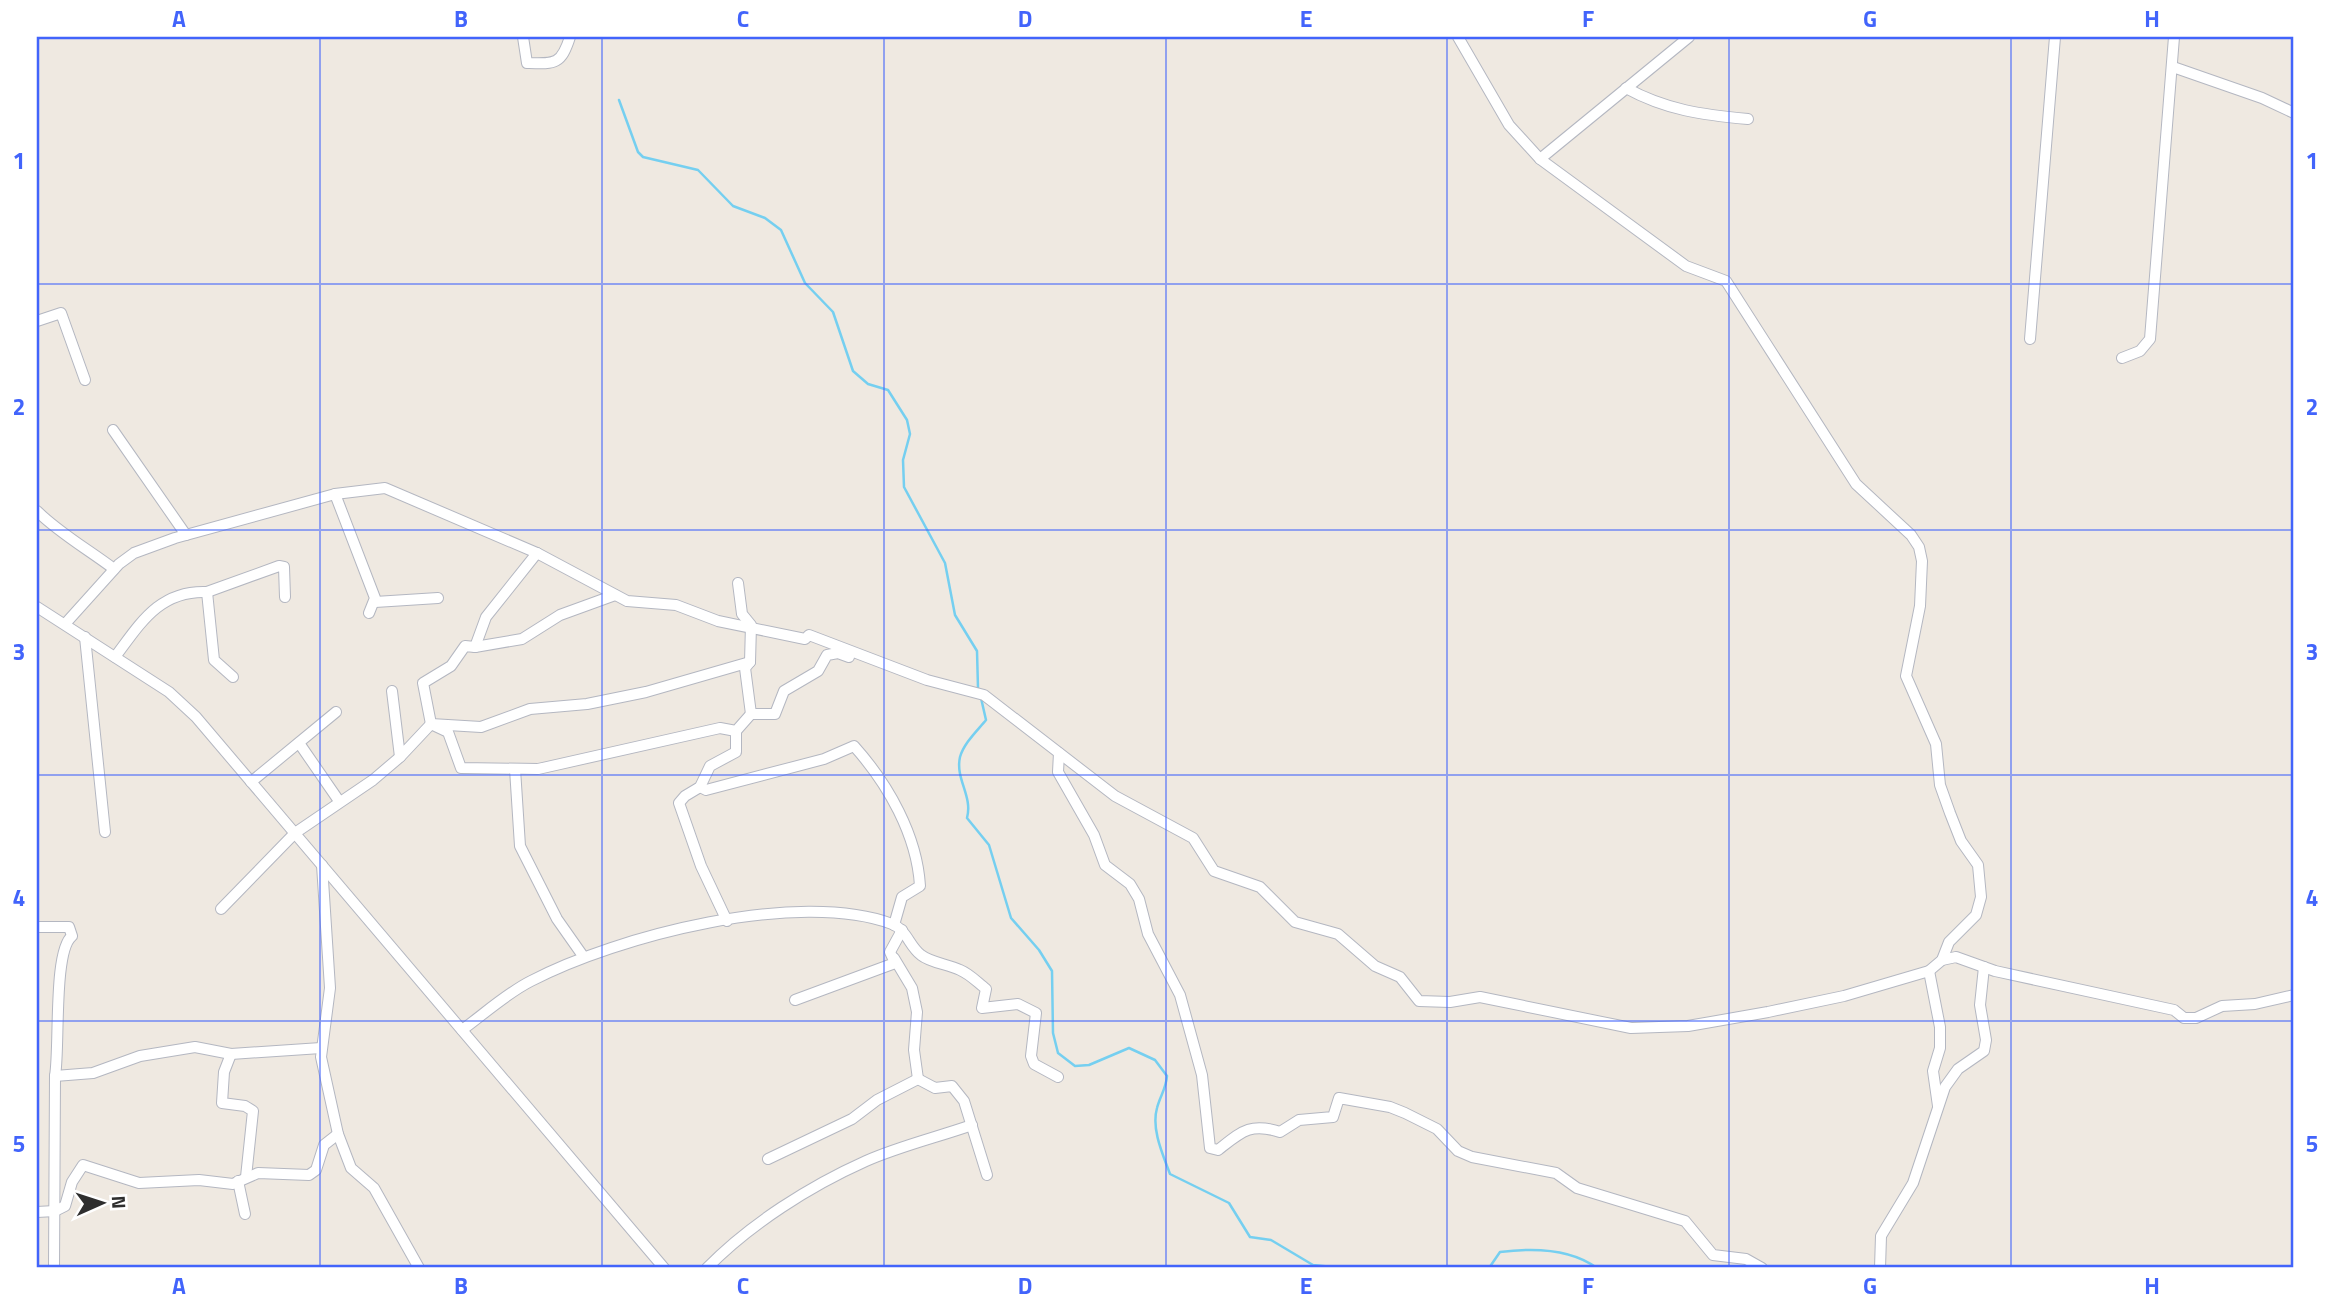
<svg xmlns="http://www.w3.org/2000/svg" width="2331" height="1305" viewBox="0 0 2331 1305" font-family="'Titillium Web',sans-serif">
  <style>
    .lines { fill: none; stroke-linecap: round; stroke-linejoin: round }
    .stream { stroke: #75cff0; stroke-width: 2.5 }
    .minor-casing { stroke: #b4b7c1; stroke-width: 12 }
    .minor { stroke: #fff; stroke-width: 10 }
    .grid { fill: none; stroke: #4264fb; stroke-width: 2; stroke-opacity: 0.55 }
    .neatline { fill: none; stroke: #4264fb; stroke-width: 2.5 }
    .grid-label { font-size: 23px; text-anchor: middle; font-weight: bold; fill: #4264fb }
  </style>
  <rect width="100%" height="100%" fill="#efe9e1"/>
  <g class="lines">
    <g class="stream">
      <polyline points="619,100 638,152 643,157 698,170 733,206 765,218 781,230 805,283 833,312 853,371 868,384 888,390 907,420 910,434 903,460 904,487 945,563 955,615 977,651 978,688"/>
      <path d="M981 698 986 720C977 731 964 743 960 757 955 779 973 796 967 818L989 845 1011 918 1039 950 1052 971 1053 1033 1058 1053 1075 1066 1089 1065 1129 1048 1155 1060 1167 1076C1166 1089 1160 1096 1157 1108 1151 1129 1163 1155 1170 1174L1229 1203 1250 1237 1271 1240 1313 1265 1343 1268"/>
      <path d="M1489 1268 1500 1252C1531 1248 1570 1248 1597 1268"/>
    </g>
    <g class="minor-casing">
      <g id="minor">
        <path d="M523 37 527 63C555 64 561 65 570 37"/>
        <polyline points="2173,67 2262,98 2294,113"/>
        <path d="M1626 88C1666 110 1703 115 1748 119"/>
        <polyline points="1540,159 1689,37"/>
        <polyline points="37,321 61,313 85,380"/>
        <polyline points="2030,339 2055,37"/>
        <polyline points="2122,358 2140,351 2150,339 2174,37"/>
        <polyline points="113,430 186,535"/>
        <polyline points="335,494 375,598 369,613"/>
        <path d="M37 511C59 533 89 550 114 569"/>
        <polyline points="738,583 742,614 751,625 750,662 745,668 751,714"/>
        <polyline points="207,592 214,660 233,677"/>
        <polyline points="375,602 438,598"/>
        <polyline points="37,607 169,692 196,717 664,1268"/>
        <polyline points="65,624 119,564 134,553 175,538 335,494 385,488 537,553 627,601 676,605 718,621 805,639 809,635 927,680 984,695 1115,796 1193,838 1214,871 1260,887 1295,922 1338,934 1375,966 1400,977 1419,1001 1450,1002 1480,997 1631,1028 1688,1026 1768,1012 1844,996 1929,971 1942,960 1949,942 1976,915 1981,897 1978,865 1961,841 1950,813 1940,785 1936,744 1906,676 1920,606 1922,561 1919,547 1911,535 1856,484 1726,281 1686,266 1540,159 1509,125 1458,37"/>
        <polyline points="85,637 105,832"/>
        <polyline points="475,647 522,639 560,615 615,595"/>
        <path d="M115 657C140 624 159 590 207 592L279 566 284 567 285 597"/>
        <polyline points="392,691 400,757 431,724 481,727 530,709 587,704 646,692 750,662"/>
        <polyline points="431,724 448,732 461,768 538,769 720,728 736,731 751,714 775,714 784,691 818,671 827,655 838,653 849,657"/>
        <polyline points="431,724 423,683 451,666 465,646 475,647 486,617 537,553"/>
        <polyline points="299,743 339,801"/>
        <path d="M1059 753 1058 772 1094 835 1105 865 1130 884 1139 899 1148 934 1180 995 1202 1075 1210 1148 1218 1150C1241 1132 1250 1122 1280 1132L1299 1120 1333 1117 1339 1098 1390 1107 1405 1113 1437 1129 1458 1151 1472 1157 1556 1173 1577 1188 1685 1221 1713 1255 1746 1259 1762 1268"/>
        <polyline points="515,769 520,846 557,919 583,956"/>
        <polyline points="251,782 336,712"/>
        <path d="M700 787 706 790 824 759 854 746C888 784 917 835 920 886L902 897 894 925"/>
        <polyline points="322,865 330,988 321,1057 338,1134 351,1168 374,1188 419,1268"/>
        <polyline points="221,909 295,833 373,780 400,757"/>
        <polyline points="727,921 701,866 679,803 685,796 700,787 710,766 736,752 736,731"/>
        <path d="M37 927H69L72 936C53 951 60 1048 55 1076L54 1268"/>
        <polyline points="894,958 912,988 917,1012 914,1050 918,1079"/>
        <polyline points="1942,960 1956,957 1995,971 2174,1010 2184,1018 2196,1018 2222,1006 2255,1004 2294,995"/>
        <polyline points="1929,971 1940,1027 1940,1048 1933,1071 1938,1106"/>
        <polyline points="795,1000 895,963 890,952 902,930"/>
        <path d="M462 1030C484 1014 507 993 531 981 617 936 799 889 892 924 907 930 909 946 921 955 931 963 948 964 960 970 970 974 978 983 986 989L982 1008 1018 1004 1036 1013 1031 1056 1034 1064 1058 1077"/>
        <polyline points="231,1054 224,1072 222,1103 245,1106 253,1111 246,1177"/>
        <polyline points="55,1076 93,1073 140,1056 195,1047 231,1054 321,1048"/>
        <polyline points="918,1079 935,1088 952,1086 964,1101 987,1175"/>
        <polyline points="768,1159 852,1119 877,1100 918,1079"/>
        <polyline points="238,1181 245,1214"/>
        <polyline points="37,1212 55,1211 65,1206 72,1182 83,1165 139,1183 199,1180 233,1184 258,1173 309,1175 316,1170 324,1145 338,1134"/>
        <path d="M707 1268C750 1224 810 1186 866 1161 900 1146 938 1137 972 1125"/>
        <polyline points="1880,1268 1881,1236 1913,1183 1945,1087 1958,1069 1984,1051 1986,1040 1980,1005 1984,967"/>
      </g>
    </g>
    <use href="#minor" class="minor"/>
  </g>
  <path class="grid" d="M320 37V1268M602 37V1268M884 37V1268M1166 37V1268M1447 37V1268M1729 37V1268M2011 37V1268M37 284H2294M37 530H2294M37 775H2294M37 1021H2294"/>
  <rect width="2331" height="1305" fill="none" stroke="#ffffff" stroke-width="77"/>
  <g transform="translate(102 1203) rotate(87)" stroke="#ffffff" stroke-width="5" paint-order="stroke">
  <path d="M0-5L12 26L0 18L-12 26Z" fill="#2e2e2e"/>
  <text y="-10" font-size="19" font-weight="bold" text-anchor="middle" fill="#2e2e2e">N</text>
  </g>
  <rect x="38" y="38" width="2254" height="1228" class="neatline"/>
  <g class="grid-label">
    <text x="179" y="27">A</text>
    <text x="461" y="27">B</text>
    <text x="743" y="27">C</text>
    <text x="1025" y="27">D</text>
    <text x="1306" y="27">E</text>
    <text x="1588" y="27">F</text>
    <text x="1870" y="27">G</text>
    <text x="2152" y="27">H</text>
    <text x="19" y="169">1</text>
    <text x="2312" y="169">1</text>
    <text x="19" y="415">2</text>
    <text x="2312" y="415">2</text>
    <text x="19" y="660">3</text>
    <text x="2312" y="660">3</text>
    <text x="19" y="906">4</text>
    <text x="2312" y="906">4</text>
    <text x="19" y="1152">5</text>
    <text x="2312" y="1152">5</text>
    <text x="179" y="1294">A</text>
    <text x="461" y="1294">B</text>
    <text x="743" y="1294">C</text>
    <text x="1025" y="1294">D</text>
    <text x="1306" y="1294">E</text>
    <text x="1588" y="1294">F</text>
    <text x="1870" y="1294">G</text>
    <text x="2152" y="1294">H</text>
  </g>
</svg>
